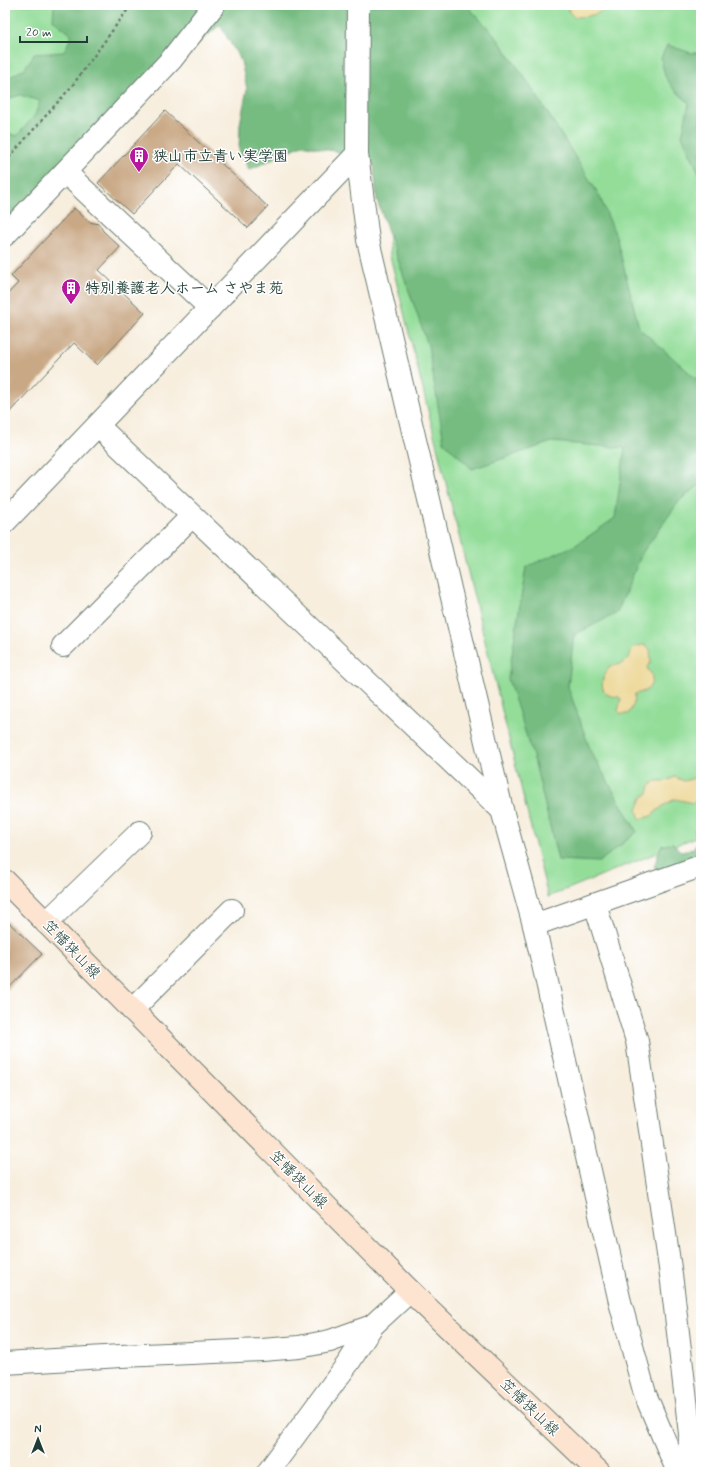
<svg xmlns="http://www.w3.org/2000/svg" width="706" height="1477" viewBox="0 0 706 1477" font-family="Mynerve,'Klee One',sans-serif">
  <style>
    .green { fill: #93dd99; stroke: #598d66 }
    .forest { fill: #76bc81; stroke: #4a7c5a }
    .sand { fill: #eeda9e; stroke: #868c69 }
    .building { fill: #c9a885 }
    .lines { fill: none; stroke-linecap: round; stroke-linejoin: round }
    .minor-casing { stroke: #6b7b70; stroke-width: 24 }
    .tertiary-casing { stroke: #6b7b70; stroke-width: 24 }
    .secondary-casing { stroke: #6b7b70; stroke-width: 24 }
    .path { stroke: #6b7b70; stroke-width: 2.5; stroke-dasharray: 3 3; stroke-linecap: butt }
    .minor { stroke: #fff; stroke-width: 22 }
    .tertiary { stroke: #fff; stroke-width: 22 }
    .secondary { stroke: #fde4d1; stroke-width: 22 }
    .labels { text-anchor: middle; stroke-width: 3; stroke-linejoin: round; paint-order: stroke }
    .poi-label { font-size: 15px; font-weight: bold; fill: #1f3d34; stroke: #fff; text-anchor: start }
    .street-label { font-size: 15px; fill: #1f3d34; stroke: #fff }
  </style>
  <rect width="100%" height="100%" fill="#fff"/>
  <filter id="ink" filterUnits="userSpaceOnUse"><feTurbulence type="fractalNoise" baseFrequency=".025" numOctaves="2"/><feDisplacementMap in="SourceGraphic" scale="8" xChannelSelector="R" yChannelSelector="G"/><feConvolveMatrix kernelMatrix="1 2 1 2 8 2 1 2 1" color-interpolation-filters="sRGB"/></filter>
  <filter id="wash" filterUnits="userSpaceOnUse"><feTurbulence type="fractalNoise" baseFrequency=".012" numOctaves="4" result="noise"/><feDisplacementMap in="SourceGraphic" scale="16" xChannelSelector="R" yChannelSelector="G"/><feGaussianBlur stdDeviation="0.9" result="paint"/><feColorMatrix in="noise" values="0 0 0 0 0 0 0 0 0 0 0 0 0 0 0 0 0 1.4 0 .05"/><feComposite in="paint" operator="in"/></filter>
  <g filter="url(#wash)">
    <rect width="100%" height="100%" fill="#f7eede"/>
    <g class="green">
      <polygon points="5,5 199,5 5,216"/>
      <polygon points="375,5 701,5 701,835 548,897 390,256 379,132"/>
    </g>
    <g class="forest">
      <polygon points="54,5 112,5 117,6 119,5 466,5 494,34 530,85 599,195 616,236 639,328 701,383 701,484 680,500 642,553 617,613 574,635 568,687 591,752 637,832 599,862 558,860 534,759 508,679 526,567 576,545 615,518 625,448 552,442 472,469 444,442 428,345 377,200 374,165 339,152 302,145 249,170 239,150 240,124 247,89 241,61 220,25 195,46 5,226 5,132 17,136 35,115 40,101 20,95 5,100 5,80 25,68 34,54 64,52 72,35 53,20"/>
      <polygon points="667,45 691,53 701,53 701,177 682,136 689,103 673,88 665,76 661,58"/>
      <polygon points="701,823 701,857 660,874 654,867 661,846 673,843 680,851 693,849 697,843 695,829"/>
    </g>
    <g class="sand">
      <path d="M568 5H610C599 15 588 17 574 17L569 12Z"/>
      <path d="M645 645 650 649 651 662 647 667 648 670C654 674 653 685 647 690 644 692 638 693 635 694 635 702 633 707 628 714H621L618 711 621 699 619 697C598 697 599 680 610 667 614 665 621 665 625 662 635 655 625 646 645 645Z"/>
      <polygon points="675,777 684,781 698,777 701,780 701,799 693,803 675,799 663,806 651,816 640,819 637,810 642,798 648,793 650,786 655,781 666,781"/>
    </g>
    <g id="blocks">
      <g class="building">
        <polygon points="165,111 268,207 248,228 179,164 132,214 98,183"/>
        <polygon points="74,208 89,222 99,224 103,231 120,247 99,270 145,313 97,365 74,343 5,417 5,297 18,283 11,276"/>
        <polygon points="5,919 42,954 5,992"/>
      </g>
    </g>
  </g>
  <g filter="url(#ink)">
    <use href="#blocks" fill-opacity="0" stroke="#6b7b70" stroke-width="1"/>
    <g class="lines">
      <g class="minor-casing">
        <g id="minor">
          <polyline points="358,5 357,154 368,240 502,810 534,925 620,1302 645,1394 678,1472"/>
          <polyline points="65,172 210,308"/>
          <polyline points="5,235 171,60 214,5"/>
          <polyline points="98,426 502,810"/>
          <polyline points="5,522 357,154"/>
          <polyline points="63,646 192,516"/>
          <polyline points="595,904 637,1041 672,1282 690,1434 689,1472"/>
          <polyline points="46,923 140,832"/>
          <polyline points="534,925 701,866"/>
          <polyline points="132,1010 232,910"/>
          <polyline points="268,1472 349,1362 372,1326"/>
        </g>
      </g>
      <g class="tertiary-casing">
        <polyline id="tertiary" points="5,1363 121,1356 262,1350 299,1347 330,1341 372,1326 410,1291"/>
      </g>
      <g class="secondary-casing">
        <polyline id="secondary" points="5,881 410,1291 599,1472"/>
      </g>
      <polyline class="path" points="5,162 72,86 131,5"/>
      <use href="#minor" class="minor"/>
      <use href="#tertiary" class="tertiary"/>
      <use href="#secondary" class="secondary"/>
    </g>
  </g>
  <defs>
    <g id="building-pin" transform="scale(1)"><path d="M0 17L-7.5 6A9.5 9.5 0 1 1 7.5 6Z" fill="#b5179e" stroke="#fff"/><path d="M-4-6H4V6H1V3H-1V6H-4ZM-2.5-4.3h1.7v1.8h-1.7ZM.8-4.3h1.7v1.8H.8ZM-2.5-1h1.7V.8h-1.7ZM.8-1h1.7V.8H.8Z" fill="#fff"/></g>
  </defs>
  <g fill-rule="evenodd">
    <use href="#building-pin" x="139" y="156"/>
    <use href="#building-pin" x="71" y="288"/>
  </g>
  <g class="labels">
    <g class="poi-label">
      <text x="153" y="161">狭山市立青い実学園</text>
      <text x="85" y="293">特別養護老人ホーム さやま苑</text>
    </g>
    <g class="street-label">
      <text transform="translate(72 949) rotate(46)" y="5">笠幡狭山線</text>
      <text transform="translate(299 1179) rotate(45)" y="5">笠幡狭山線</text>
      <text transform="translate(530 1407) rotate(44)" y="5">笠幡狭山線</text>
    </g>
  </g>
  <rect width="706" height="1477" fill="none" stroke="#fff" stroke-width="20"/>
  <g transform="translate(38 1439)" stroke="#ffffff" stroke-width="3" paint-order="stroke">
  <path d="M0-3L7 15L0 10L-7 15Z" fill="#1f3d34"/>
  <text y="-6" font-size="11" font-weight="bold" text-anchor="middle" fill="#1f3d34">N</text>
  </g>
  <path d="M20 36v6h67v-6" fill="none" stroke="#1f3d34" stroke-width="2"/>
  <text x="26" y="36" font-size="12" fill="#1f3d34" stroke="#ffffff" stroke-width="3" paint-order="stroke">20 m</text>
</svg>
